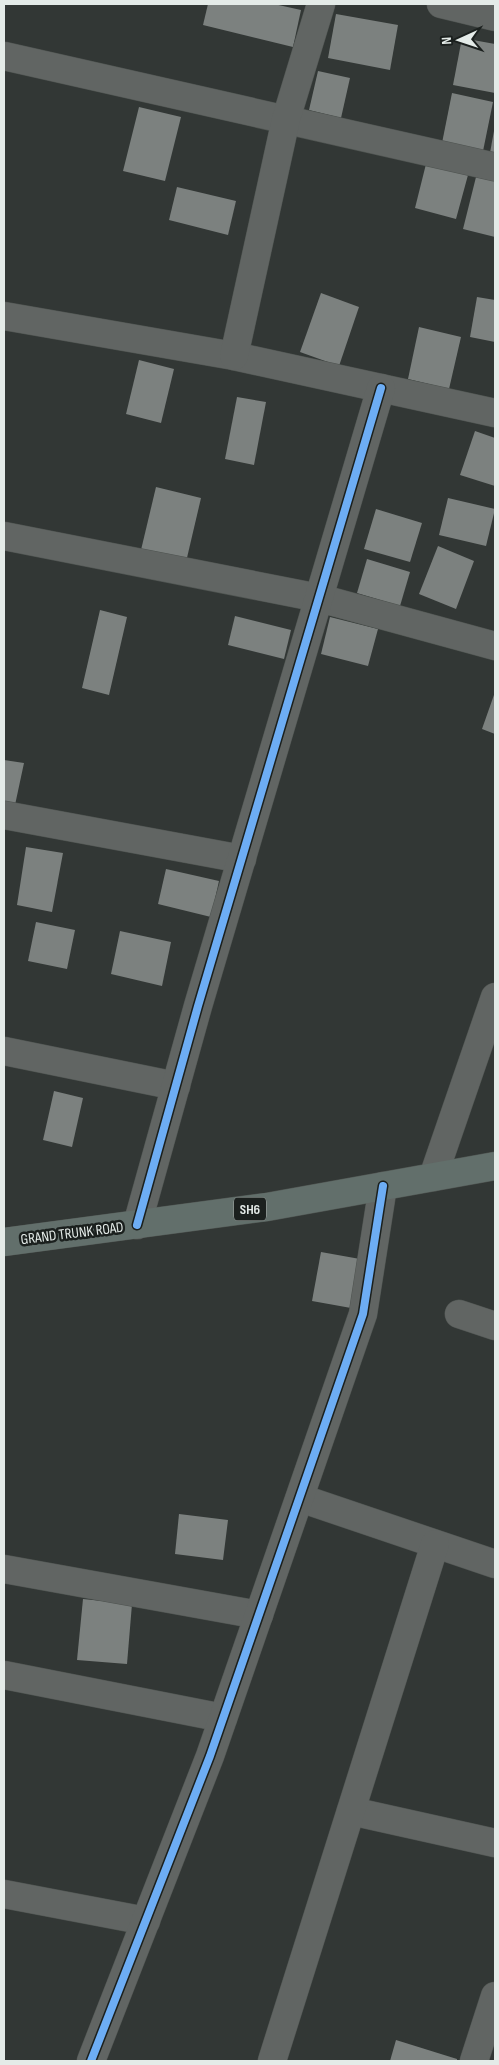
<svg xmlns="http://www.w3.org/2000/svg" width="499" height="2065" viewBox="0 0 499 2065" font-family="'Sofia Sans Condensed',sans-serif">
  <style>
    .building { fill: #7c817f }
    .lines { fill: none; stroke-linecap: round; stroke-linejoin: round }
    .minor-casing { stroke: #4f5451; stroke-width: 29 }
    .primary-casing { stroke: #4f5451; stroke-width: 29 }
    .minor { stroke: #616563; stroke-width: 28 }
    .primary { stroke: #626f6b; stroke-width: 28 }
    .cycleway-casing { stroke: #1b201e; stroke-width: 11 }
    .cycleway { stroke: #6dadf4; stroke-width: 8 }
    .labels { text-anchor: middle; stroke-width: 5; stroke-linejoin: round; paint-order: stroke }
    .shield { fill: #1b201e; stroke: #a8aeab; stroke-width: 1 }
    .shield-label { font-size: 14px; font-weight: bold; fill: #e4ebe8 }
    .street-label { font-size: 15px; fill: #e4ebe8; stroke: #1b201e }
  </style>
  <rect width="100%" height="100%" fill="#323735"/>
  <g class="building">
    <polygon points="208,4 274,4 301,10 293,47 203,25"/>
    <polygon points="336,14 398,25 390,70 328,58"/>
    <polygon points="462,38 495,44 495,93 453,85"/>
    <polygon points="318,71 350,78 341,118 309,110"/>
    <polygon points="452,93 493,102 482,156 441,148"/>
    <polygon points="139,107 181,117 165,181 123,171"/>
    <polygon points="494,131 495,131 495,159 489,158"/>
    <polygon points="426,164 468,175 456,219 415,208"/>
    <polygon points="476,177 495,181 495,237 463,229"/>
    <polygon points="177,187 236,201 228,235 169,220"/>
    <polygon points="321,293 359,307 339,366 300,352"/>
    <polygon points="477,297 495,300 495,342 470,337"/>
    <polygon points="419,327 461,337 449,389 408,379"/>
    <polygon points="139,360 174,369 161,423 126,414"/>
    <polygon points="237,397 266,402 254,465 225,459"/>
    <polygon points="475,431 495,438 495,486 460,475"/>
    <polygon points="156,487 201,498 186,562 141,550"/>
    <polygon points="448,498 495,509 486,546 439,535"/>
    <polygon points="376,509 422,523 410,562 364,549"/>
    <polygon points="438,546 474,561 456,609 419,594"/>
    <polygon points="367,559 410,572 400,606 357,593"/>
    <polygon points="100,610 127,617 109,695 82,688"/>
    <polygon points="235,616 291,630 284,659 228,645"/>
    <polygon points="330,617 378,629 368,666 321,654"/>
    <polygon points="495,692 495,734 482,729"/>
    <polygon points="4,760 24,763 15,805 4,803"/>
    <polygon points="26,847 63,853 52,912 17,905"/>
    <polygon points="166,869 219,881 211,917 158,904"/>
    <polygon points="36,922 75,930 67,969 28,961"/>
    <polygon points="120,931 171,942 162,986 111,974"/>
    <polygon points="54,1091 83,1098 72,1147 43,1140"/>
    <polygon points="321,1252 360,1259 351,1308 312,1301"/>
    <polygon points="179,1514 228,1520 223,1560 175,1554"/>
    <polygon points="83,1599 132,1604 127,1664 77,1660"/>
    <polygon points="396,2040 457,2059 457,2061 390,2061"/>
  </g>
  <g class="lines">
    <g class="minor-casing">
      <g id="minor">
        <polyline points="441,4 495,17"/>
        <polyline points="4,56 495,167"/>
        <polyline points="4,316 234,356 495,413"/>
        <polyline points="234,356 286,119 321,4"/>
        <polyline points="4,536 319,598 495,646"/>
        <polyline points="4,815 242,859"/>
        <polyline points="4,1051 176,1086"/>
        <polyline points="433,1177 495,997"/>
        <polyline points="137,1225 198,1006 381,388"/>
        <polyline points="459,1314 495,1326"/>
        <polyline points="300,1498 495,1564"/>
        <polyline points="4,1569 259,1615"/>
        <polyline points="4,1675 223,1718"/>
        <polyline points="351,1811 495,1843"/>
        <polyline points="4,1894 146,1921"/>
        <polyline points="91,2061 210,1756 363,1314 383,1186"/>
        <polyline points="272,2061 435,1544"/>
        <polyline points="474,2061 495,1996"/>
      </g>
    </g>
    <g class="primary-casing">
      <polyline id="primary" points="4,1242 267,1207 495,1166"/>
    </g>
    <use href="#minor" class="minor"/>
    <use href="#primary" class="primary"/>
    <g class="cycleway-casing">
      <g id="cycleway">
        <polyline points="137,1225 198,1006 381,388"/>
        <polyline points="91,2061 210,1756 363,1314 383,1186"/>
      </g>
    </g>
    <use href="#cycleway" class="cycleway"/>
  </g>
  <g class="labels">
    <rect class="shield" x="234" y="1197.5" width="32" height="23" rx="4"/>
    <g class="shield-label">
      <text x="250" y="1214">SH6</text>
    </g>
    <g class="street-label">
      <text transform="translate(72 1233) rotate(-7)" y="5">GRAND TRUNK ROAD</text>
    </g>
  </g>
  <rect width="499" height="2065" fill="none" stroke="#e4ebe8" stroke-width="10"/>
  <g transform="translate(459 40) rotate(267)" stroke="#1b201e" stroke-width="4" paint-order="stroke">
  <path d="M0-4L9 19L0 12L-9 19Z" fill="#e4ebe8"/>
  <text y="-8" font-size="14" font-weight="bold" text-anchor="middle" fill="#e4ebe8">N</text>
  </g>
</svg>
